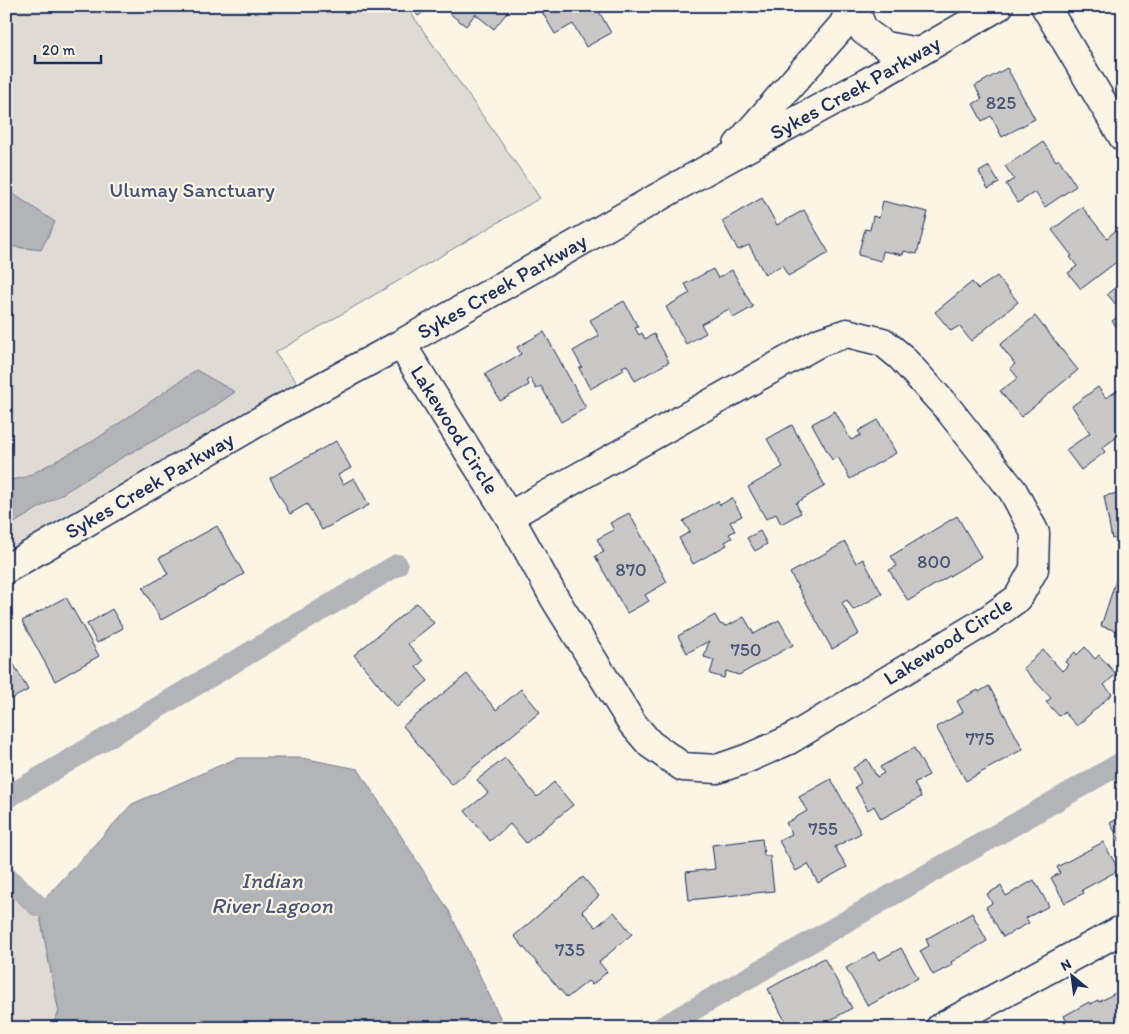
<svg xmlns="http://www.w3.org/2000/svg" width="1129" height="1034" viewBox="0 0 1129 1034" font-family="Itim,sans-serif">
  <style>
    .green { fill: #dfdbd4; stroke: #7d8599 }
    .water { fill: #b2b4b8; stroke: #767f94 }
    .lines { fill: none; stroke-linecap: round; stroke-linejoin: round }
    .canal { stroke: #b2b4b8; stroke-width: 22 }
    .building { fill: #c8c7c6; stroke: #1b2f5e }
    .minor-casing { stroke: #1b2f5e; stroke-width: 31 }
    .minor { stroke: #fcf5e5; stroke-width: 28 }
    .labels { text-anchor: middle; stroke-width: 4.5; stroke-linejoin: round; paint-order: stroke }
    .number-label { font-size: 19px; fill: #465578 }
    .street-label { font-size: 21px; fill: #1b2f5e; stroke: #fcf5e5 }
    .park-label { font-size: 21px; fill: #425176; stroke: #fcf5e5 }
    .water-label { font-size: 22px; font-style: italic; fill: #485779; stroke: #fcf5e5 }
  </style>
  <rect width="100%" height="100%" fill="#fcf5e5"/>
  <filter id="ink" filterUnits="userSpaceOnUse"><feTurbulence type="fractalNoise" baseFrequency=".02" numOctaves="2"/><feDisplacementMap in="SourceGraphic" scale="10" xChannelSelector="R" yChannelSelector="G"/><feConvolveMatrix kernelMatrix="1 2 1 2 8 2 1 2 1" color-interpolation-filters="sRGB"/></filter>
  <g filter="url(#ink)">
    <g class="green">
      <polygon points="6,6 406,6 540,198 275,353 306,395 6,570"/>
      <polygon points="6,877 38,906 59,1012 51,1028 6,1028"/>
    </g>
    <g class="water">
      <polygon points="6,189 55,222 41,250 6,246"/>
      <polygon points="196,370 235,392 202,415 121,458 6,528 6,481 26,477 95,440"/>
      <polygon points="237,758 302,758 358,769 449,911 505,1028 51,1028 59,1012 38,906 132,804"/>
    </g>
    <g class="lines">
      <g class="canal">
        <polyline points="6,798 397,565"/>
        <polyline points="6,877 38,906"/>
        <polyline points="661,1028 1123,762"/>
      </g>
    </g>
    <g class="building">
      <polygon points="411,6 432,6 418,16"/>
      <polygon points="454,6 512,6 494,29 475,14 466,26 449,13"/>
      <polygon points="548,6 596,6 611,33 586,47 573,24 555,34 541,10"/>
      <polygon points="1007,68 1035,119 1002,137 991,116 982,121 973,104 982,99 975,86"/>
      <polygon points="1043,142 1056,161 1059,159 1076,186 1045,207 1035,192 1018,203 1006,184 1014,179 1005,166"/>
      <polygon points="989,166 999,183 988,189 979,172"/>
      <polygon points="762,198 777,225 804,210 829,253 788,276 782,265 765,275 749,245 738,250 722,221"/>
      <polygon points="883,201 928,212 917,254 904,251 903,255 883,251 881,261 858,255 865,229 870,230 873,216 879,218"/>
      <polygon points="1082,207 1107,238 1115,231 1123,241 1123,257 1081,289 1068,273 1077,266 1070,257 1072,256 1052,230"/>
      <polygon points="713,269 718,278 732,270 753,307 733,318 729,309 701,324 706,333 686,344 666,307 690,293 685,284"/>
      <polygon points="997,276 1018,302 971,341 959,326 951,331 935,312 972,282 978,289"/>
      <polygon points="1123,281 1123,335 1112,321 1123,313 1107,294"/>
      <polygon points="624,301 638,327 635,328 639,335 642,333 645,339 654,334 669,362 635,381 627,365 622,367 624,370 590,389 579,368 582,367 573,351 599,336 590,320"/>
      <polygon points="1035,316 1078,370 1021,417 1000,391 1018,378 1010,368 1015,364 1000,345"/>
      <polygon points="544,332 586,408 561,422 541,386 536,389 530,378 527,380 529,385 500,401 485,374 521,354 517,347"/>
      <polygon points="1098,387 1106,398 1118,390 1123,397 1123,430 1116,434 1118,436 1102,448 1105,452 1081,470 1066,450 1090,433 1072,406"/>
      <polygon points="835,411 851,440 861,435 858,431 878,420 896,453 850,479 838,457 832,460 812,424"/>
      <polygon points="792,425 825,486 796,503 801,513 781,524 776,514 766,519 748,487 783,467 767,439"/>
      <polygon points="336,441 351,468 338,475 343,484 354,478 369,505 322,530 307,504 290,514 270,478"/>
      <polygon points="1123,492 1123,558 1120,559 1116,538 1112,539 1104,496"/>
      <polygon points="732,498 742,516 730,522 735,531 729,534 732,538 725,542 727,545 693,564 679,538 690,532 683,521 718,501 720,505"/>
      <polygon points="629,513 667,582 645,595 649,601 627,613 595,556 604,552 597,539 614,530 610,523"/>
      <polygon points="957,516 981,557 908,601 889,570 897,566 891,556"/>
      <polygon points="217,526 244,574 161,620 143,588 168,574 159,558"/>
      <polygon points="760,531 767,544 755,551 747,538"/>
      <polygon points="845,542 856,563 863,559 882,594 853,610 847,600 842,603 859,634 832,649 790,573"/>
      <polygon points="1117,577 1123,578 1123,633 1101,626"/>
      <polygon points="66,597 99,656 55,681 22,621"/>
      <polygon points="417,603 434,623 408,644 423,661 416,667 428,681 397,707 354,655"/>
      <polygon points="112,609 123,628 97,643 87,624"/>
      <polygon points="715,615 720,624 727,626 744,617 754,634 779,620 793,645 739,675 726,671 724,678 710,674 714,660 704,657 709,641 687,653 678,636"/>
      <polygon points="1085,647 1095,659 1099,655 1116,674 1104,685 1112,694 1077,726 1064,712 1059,716 1046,702 1051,698 1023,668 1043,650 1062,671 1068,665 1065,662 1075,652 1077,655"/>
      <polygon points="6,650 28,690 6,702"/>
      <polygon points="467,674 496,710 521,689 540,712 452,785 403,726"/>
      <polygon points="989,686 1023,749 966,781 936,727 963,712 957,701 978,690 979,692"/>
      <polygon points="914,748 929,775 914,783 921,797 881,819 874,806 868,810 855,787 861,783 853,768 867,759 877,777 884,773 880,767"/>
      <polygon points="505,758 537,797 554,782 573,805 526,843 510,824 490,841 465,811 488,793 477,780"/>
      <polygon points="831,779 861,833 835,847 847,867 818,883 808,864 796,871 779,841 792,834 786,823 807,811 799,797"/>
      <polygon points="1123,816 1123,846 1110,823"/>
      <polygon points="762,839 764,856 770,856 774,891 689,900 686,872 715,869 712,845"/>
      <polygon points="1103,842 1119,870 1082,890 1084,893 1065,903 1051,878 1060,873 1057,867"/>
      <polygon points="583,877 599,896 582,911 596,927 614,912 632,934 599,962 607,972 592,985 588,981 567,998 514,936"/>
      <polygon points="1034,880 1049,906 1026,918 1029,923 1003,937 986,907 992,903 987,894 1001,886 1006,896"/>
      <polygon points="972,913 987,941 951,962 952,965 933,975 920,951 929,946 926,939"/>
      <polygon points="901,948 918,978 868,1006 846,968 874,952 879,960"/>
      <polygon points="824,958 852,1008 817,1028 789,1028 768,989"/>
      <polygon points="1117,992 1123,1002 1123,1028 1070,1028 1064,1016 1089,1002 1090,1004 1098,1000 1099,1002"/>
    </g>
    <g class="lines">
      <g class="minor-casing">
        <g id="minor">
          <polyline points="853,6 864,31 885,46 919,52"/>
          <polyline points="1045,6 1123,137"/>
          <polyline points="738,145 843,25 852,6"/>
          <polygon points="847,333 883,342 901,357 949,410 1013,491 1035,533 1034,569 1018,598 989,619 789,740 746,759 717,769 683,767 650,744 632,723 555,599 509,516 820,342"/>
          <path id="s1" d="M401 344 509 516"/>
          <path id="s2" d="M6 569 277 411 401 344 690 179 866 83 999 6"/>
          <polyline points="940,1028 1123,929"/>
        </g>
      </g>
      <use href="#minor" class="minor"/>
    </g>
  </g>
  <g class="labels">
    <g class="number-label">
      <text x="1001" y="109">825</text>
      <text x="934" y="568">800</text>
      <text x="631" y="576">870</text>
      <text x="746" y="656">750</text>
      <text x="980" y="745">775</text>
      <text x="823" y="835">755</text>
      <text x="570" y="956">735</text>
    </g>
    <g class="street-label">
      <text dy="7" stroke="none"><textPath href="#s2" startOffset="976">Sykes Creek Parkway</textPath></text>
      <text dy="7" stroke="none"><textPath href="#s2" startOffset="571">Sykes Creek Parkway</textPath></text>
      <text dy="7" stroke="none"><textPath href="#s1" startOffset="101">Lakewood Circle</textPath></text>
      <text dy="7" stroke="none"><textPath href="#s2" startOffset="166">Sykes Creek Parkway</textPath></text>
      <text transform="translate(948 641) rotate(-32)" y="7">Lakewood Circle</text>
    </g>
    <g class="park-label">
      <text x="192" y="197">Ulumay Sanctuary</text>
    </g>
    <g class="water-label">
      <text x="272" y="888">Indian<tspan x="272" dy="25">River Lagoon</tspan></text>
    </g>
  </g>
  <rect width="1129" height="1034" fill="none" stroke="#fcf5e5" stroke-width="25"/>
  <rect x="12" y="12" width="1104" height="1009" fill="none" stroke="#1b2f5e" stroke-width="2" filter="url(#ink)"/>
  <g transform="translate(1072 976) rotate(331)" stroke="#fcf5e5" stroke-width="4" paint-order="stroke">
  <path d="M0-4L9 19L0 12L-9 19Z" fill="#1b2f5e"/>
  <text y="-8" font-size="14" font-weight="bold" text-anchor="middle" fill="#1b2f5e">N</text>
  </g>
  <path d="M35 55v8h66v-8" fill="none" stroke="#1b2f5e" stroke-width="2.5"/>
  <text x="42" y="55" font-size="15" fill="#1b2f5e" stroke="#fcf5e5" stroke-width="4" paint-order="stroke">20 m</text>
</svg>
